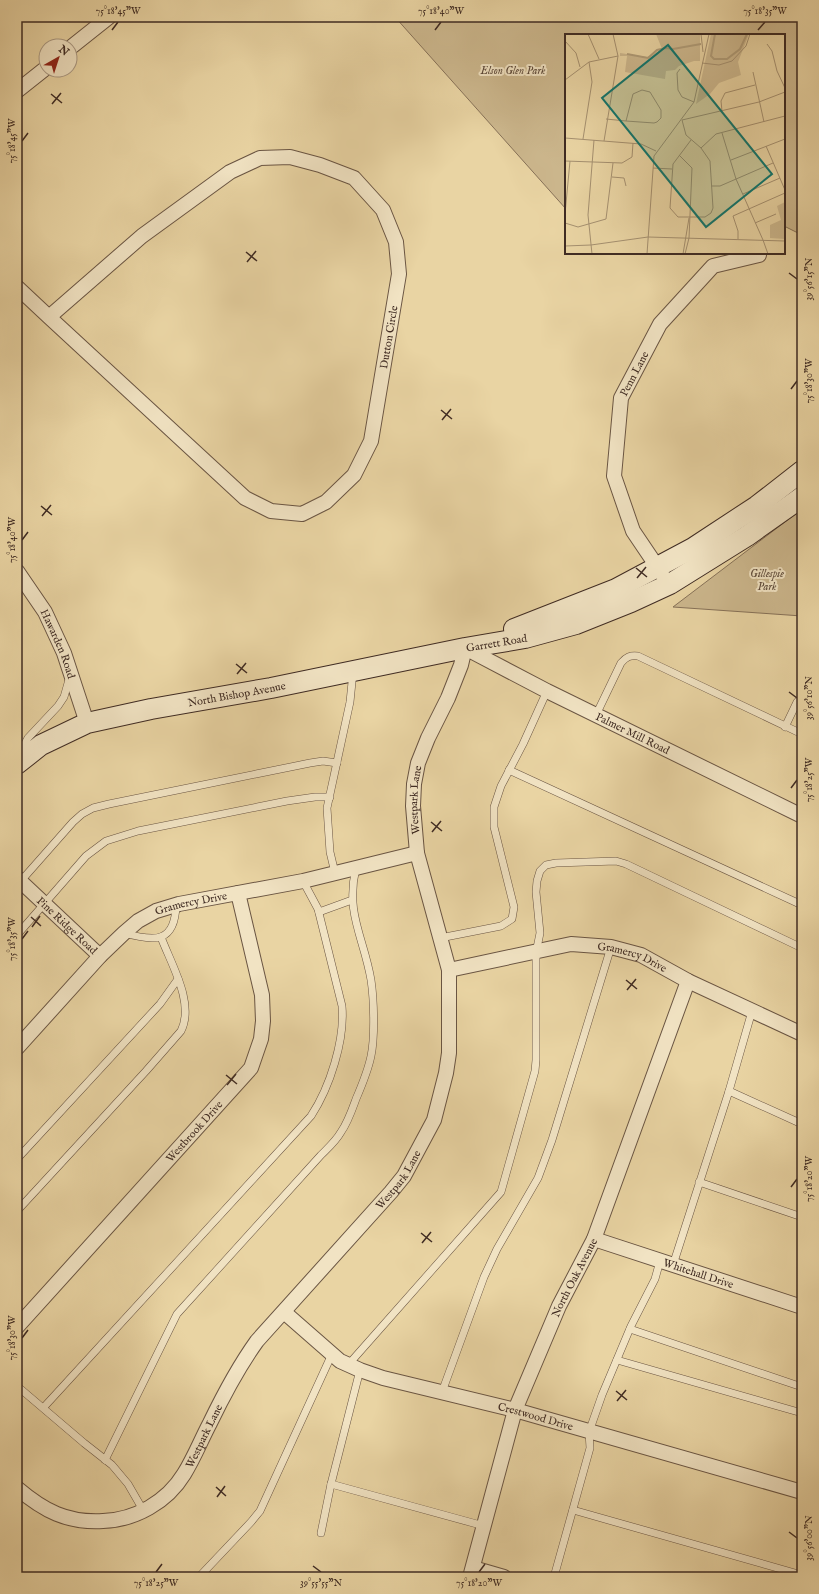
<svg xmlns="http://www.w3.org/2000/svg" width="819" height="1594" viewBox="0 0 819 1594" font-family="'IM FELL English',serif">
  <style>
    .green { fill: #ccb78d; stroke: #867158 }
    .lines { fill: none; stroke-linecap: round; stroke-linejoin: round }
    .stream { stroke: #826e55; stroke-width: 4 }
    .lane-casing { stroke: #6a5543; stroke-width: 8 }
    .street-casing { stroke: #6a5543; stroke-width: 16 }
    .secondary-casing { stroke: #3f2b23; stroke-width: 22 }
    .lane { stroke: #f1e3c3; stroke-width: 7 }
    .street { stroke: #f1e3c3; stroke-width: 14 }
    .secondary { stroke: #f1e3c3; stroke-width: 20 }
    .ticks { fill: none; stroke: #3f2b23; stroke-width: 1.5 }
    .labels { text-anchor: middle; stroke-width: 4; stroke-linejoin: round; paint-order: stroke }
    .park-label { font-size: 11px; font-style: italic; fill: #5b4738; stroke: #f1e3c3 }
    .street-label { font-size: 11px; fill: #3f2b23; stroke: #f1e3c3 }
    .inset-river { fill: none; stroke: #af9b77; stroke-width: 2 }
    .inset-road { fill: none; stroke: #a59070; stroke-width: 1 }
    .view { fill: #0f766e; fill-opacity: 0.15; stroke: #0f766e; stroke-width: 2 }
    .inset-edge { fill: none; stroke: #3f2b23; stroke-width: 2 }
    .neatline { fill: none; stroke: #3f2b23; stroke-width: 1.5 }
    .ticks-label { font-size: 10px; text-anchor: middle; fill: #3f2b23 }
  </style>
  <rect width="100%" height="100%" fill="#e9d4a3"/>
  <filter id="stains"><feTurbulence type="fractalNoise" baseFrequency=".005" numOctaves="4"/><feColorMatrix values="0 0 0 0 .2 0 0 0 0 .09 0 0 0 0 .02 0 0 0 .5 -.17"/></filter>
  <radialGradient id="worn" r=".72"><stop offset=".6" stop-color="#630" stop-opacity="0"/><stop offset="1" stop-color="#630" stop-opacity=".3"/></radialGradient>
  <g class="green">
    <polygon points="395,17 802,17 802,235 784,226 784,35 566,35 566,209"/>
    <polygon points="802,509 802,616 673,607"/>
  </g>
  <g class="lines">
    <polyline class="stream" points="799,17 802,21"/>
    <g class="lane-casing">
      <g id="lane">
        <path d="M596 715 621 663C626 657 630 655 638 656L802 734"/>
        <polyline points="785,727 797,702 802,697"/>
        <polyline points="20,753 28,738 58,706 64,697 70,676"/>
        <polyline points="509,770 802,905"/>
        <polyline points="335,873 330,852 327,808 350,702 353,672"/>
        <polyline points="20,882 73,822 82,814 93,808 109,804 310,763 323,761 337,763"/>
        <polyline points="319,912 352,900"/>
        <path d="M124 933C155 942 175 943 176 905"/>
        <polyline points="17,935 86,856 106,841 138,831 287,801 315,797 330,797"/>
        <polyline points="440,938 501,926 512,919 514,907 494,827 494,807 501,786 523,744 547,691"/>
        <polyline points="729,1091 802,1124"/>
        <polyline points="17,1159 160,1004 178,979"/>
        <polyline points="699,1182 802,1217"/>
        <path d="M17 1211 146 1071 181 1031C195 1003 171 964 161 937"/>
        <polyline points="673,1265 729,1091 752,1011"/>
        <polyline points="630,1329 802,1387"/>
        <polyline points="617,1360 802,1413"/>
        <polyline points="348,1365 501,1192 535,1071 536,1060 536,953 540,933 536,892 537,881 540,871 546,865 556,863 616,861 626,864 802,948"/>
        <polyline points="360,1370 331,1484 484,1526"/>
        <polyline points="17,1386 84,1443 112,1465 128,1484 143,1510"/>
        <polyline points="442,1392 484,1277 497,1249 538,1178 552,1140 611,947"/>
        <path d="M44 1407 311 1116C330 1087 345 1040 342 1006L318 909 303 881"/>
        <path d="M105 1460 177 1314 321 1155C328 1148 336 1141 341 1132 348 1122 352 1110 356 1099 362 1085 368 1071 371 1056 375 1037 374 1000 371 980 364 938 345 913 356 868"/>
        <polyline points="573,1510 802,1575"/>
        <polyline points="321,1533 331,1484"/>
        <polyline points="199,1577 251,1522 260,1511 332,1354"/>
        <polyline points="554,1577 590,1448 589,1432 602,1395 631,1326 655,1279 660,1261"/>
      </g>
    </g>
    <g class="street-casing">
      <g id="street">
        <polyline points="70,48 109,17"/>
        <polyline points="17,91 46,68"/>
        <path id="s1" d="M17 287 49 317 245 498 271 511 302 514 326 502 354 475 371 441 399 274 396 242 383 210 354 178 320 165 290 157 260 158 230 172 142 236 49 317"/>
        <path id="s2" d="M17 571 45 612 64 653 87 723"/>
        <path id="s3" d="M662 574 633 531 614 476 621 398 660 324 713 266 759 255"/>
        <path id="s4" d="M17 878 100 956"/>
        <path id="s5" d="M449 970 571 944 611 947 641 955 688 981 802 1034"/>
        <path id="s6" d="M17 1048 100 956 124 933 138 921 156 911 179 904 303 881 417 853"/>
        <path id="s7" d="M594 1239 802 1307"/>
        <path id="s8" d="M284 1312 340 1361 360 1370 383 1378 515 1410 802 1492"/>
        <path id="s9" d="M17 1327 251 1068 261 1039 263 1021 262 995 238 893"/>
        <path id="s10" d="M17 1488C44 1511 67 1523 103 1521 135 1520 167 1502 184 1474 194 1458 201 1440 210 1423 224 1394 239 1366 257 1341L391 1192 404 1176 434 1120 446 1073 449 1053V970L417 853 413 806 414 784 418 763 428 738 448 698 461 665 465 648 547 691 802 816"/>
        <polyline points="473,1568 504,1577"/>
        <path id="s11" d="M470 1577 515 1410 559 1306 594 1239 688 981"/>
      </g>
    </g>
    <g class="secondary-casing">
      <g id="secondary">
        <polyline points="514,629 616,589 693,548 757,506 802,471"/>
        <path id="s12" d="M17 764 41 745 87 723 151 709 271 688 465 648 525 638 576 624 631 602 670 584 747 536 802 497"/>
      </g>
    </g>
    <use href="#lane" class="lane"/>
    <use href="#street" class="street"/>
    <use href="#secondary" class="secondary"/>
  </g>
  <path class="ticks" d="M112 30 118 22M435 30 441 22M758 30 765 22M51 94 62 103M52 104 61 93M22 141 28 133M246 252 257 261M247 262 256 251M789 273 797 279M791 389 797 381M441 410 452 419M442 420 451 409M41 506 52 515M42 516 51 505M22 540 28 532M636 568 647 577M637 578 646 567M236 664 247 673M237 674 246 663M789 692 797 698M791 788 797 780M431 822 442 831M432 832 441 821M31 917 41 926M32 927 40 916M22 939 28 931M626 980 637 989M627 990 636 979M226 1075 237 1084M227 1085 236 1074M791 1187 797 1179M421 1233 432 1242M422 1243 431 1232M22 1338 28 1330M616 1391 627 1400M617 1401 626 1390M216 1487 226 1496M217 1497 225 1486M789 1532 797 1538M313 1566 321 1572M156 1572 162 1564M479 1572 485 1564"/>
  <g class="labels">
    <g class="park-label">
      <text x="513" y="74">Elson Glen Park</text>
      <text x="767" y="577">Gillespie<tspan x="767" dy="13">Park</tspan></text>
    </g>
    <g class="street-label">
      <text dy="4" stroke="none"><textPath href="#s1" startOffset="580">Dutton Circle</textPath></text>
      <text dy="4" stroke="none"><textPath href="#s3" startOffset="216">Penn Lane</textPath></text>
      <text dy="4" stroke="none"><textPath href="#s12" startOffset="499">Garrett Road</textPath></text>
      <text dy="4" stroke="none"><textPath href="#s2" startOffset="84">Hawarden Road</textPath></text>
      <text dy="4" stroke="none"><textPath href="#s12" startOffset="234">North Bishop Avenue</textPath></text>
      <text dy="4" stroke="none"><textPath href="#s10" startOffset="1305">Palmer Mill Road</textPath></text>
      <text dy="4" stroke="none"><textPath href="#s10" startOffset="955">Westpark Lane</textPath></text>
      <text dy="4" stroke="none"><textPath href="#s6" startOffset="232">Gramercy Drive</textPath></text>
      <text dy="4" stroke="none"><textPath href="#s4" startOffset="69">Pine Ridge Road</textPath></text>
      <text dy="4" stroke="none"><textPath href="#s5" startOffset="188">Gramercy Drive</textPath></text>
      <text dy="4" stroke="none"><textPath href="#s9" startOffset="264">Westbrook Drive</textPath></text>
      <text dy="4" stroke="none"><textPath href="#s10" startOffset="559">Westpark Lane</textPath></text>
      <text dy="4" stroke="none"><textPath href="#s7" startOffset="110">Whitehall Drive</textPath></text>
      <text dy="4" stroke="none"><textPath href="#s11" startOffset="318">North Oak Avenue</textPath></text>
      <text dy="4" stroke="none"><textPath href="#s8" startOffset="278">Crestwood Drive</textPath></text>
      <text dy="4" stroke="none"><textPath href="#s10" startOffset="235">Westpark Lane</textPath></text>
    </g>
  </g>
  <g transform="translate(565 34)">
    <rect width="220" height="220" fill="#e9d4a3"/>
    <path d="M91 0H135V27H129L114 32 110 36 101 37 100 45 60 38 62 22H55V19L82 23 97 15ZM146 0H184L173 28 176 41 154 49 145 60 131 70ZM220 168V205L205 204V191L216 186 212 172Z" fill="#ccb78d"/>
    <path class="inset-river" d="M150 0 146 22 149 25H162L175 15 182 0M62 20 83 24 92 16 101 14 108 15 136 10"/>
    <path class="inset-road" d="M23 0 34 25M136 0 138 18M0 7 11 19 15 33M202 10 207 17 212 37 220 54M137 29 154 31 167 27 181 12 185 0M115 35 112 39 113 56 117 63 129 68M188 38 199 88M0 46 24 28 53 22M157 77 156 67 160 59 190 51M41 85 61 87 89 89 92 88 96 84V76L85 58 77 56 68 60 61 87M157 99 171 145 198 206M0 104 76 110 91 117M18 105 27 48 24 28M126 106 108 130 105 174 113 183H140L146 179 148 174 145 127 136 114 121 101 117 86 194 68 220 58M39 107 53 22 48 0M201 112 220 156M136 114 151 100 220 82M114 121 127 134 124 204 120 220M166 126 220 105M0 127 57 129 67 123 68 109M88 134 107 135M47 143 59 144 61 152M146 152H155L208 129M178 160 215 144M0 180 5 127M0 189 13 193 41 185 48 129M190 189 211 180M173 205V197L168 182 220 159M198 206 203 220M0 212 26 211 83 203 220 207M27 220 23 181 29 106M82 220 89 122 129 68 144 0M118 220 124 184"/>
    <path class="view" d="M103 11 207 140 141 193 37 64Z"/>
    <rect width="220" height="220" class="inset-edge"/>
  </g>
  <rect width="819" height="1594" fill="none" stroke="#e9d4a3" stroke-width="44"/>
  <g transform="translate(58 58) rotate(39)"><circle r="19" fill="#f1e3c3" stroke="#aa9983"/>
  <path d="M0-3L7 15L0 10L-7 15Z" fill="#8f2418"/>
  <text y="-6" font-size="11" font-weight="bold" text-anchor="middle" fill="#3f2b23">N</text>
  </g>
  <rect x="22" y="22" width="775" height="1550" class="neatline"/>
  <g class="ticks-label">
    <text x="118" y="14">75°18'45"W</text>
    <text x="441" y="14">75°18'40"W</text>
    <text x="765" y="14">75°18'35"W</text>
    <text transform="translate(11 141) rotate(-90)" y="4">75°18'45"W</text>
    <text transform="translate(808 279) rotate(-90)" y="4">39°56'15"N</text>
    <text transform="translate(808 381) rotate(-90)" y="4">75°18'30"W</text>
    <text transform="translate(11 540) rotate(-90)" y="4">75°18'40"W</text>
    <text transform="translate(808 698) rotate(-90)" y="4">39°56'10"N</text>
    <text transform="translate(808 780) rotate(-90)" y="4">75°18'25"W</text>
    <text transform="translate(11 939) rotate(-90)" y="4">75°18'35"W</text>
    <text transform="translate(808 1179) rotate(-90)" y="4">75°18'20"W</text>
    <text transform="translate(11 1338) rotate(-90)" y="4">75°18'30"W</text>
    <text transform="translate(808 1538) rotate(-90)" y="4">39°56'00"N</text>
    <text x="156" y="1586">75°18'25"W</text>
    <text x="321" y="1586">39°55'55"N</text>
    <text x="479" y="1586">75°18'20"W</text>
  </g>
  <rect width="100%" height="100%" filter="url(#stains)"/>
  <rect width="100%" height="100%" fill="url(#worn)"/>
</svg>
